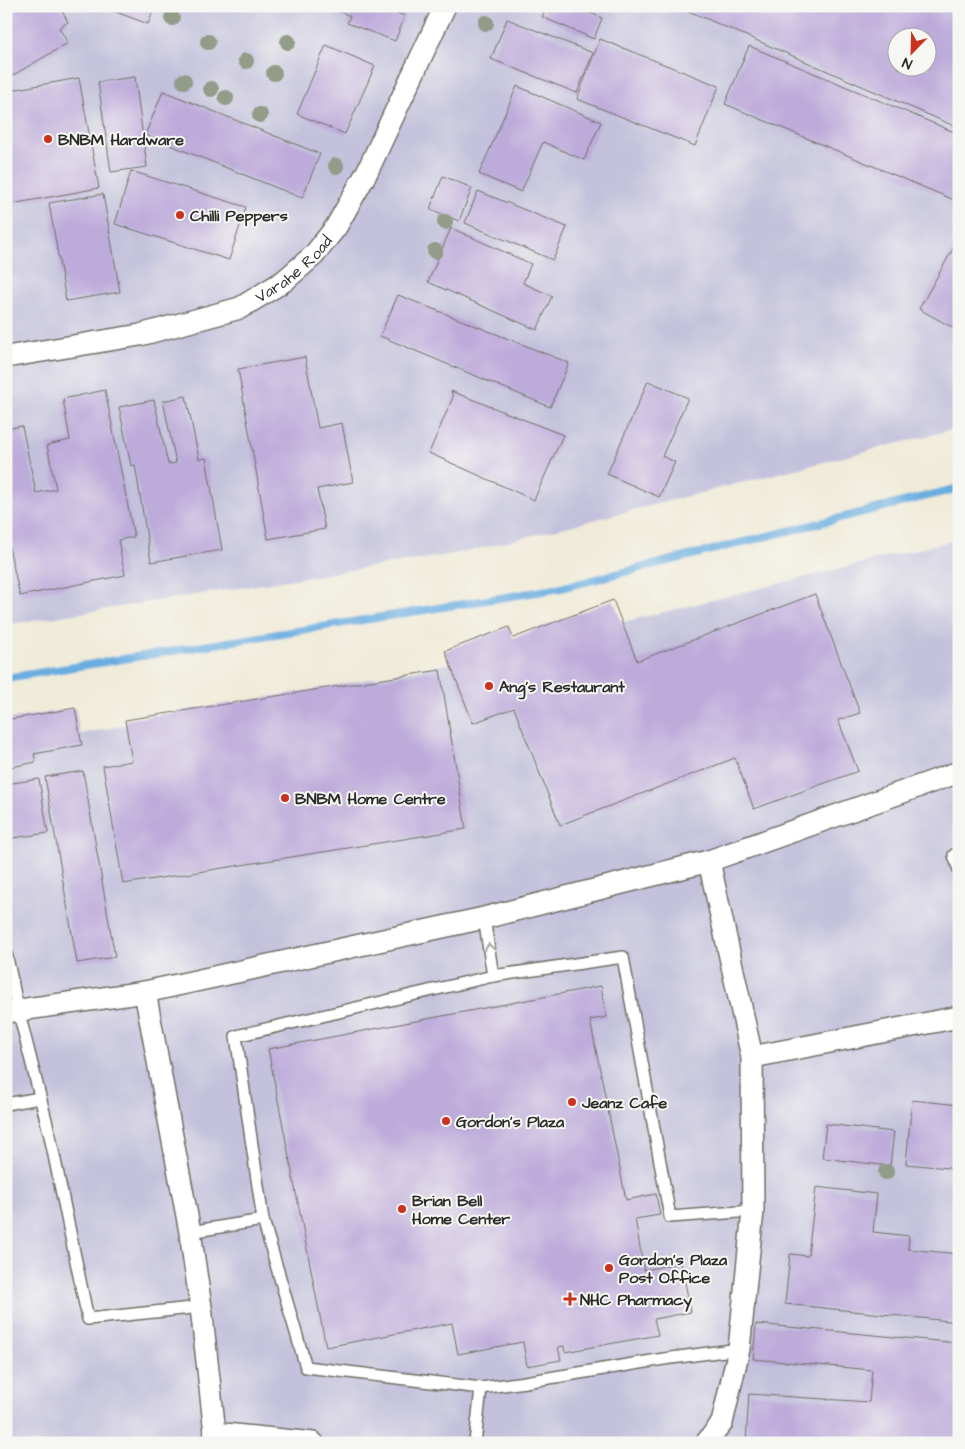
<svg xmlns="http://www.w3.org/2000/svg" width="965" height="1449" viewBox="0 0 965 1449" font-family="'Architects Daughter',sans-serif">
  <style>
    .industrial { fill: #c3c1db; fill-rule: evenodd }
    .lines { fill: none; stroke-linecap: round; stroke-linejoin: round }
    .stream { stroke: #6baee0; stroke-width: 8 }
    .building { fill: #bdabda; fill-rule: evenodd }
    .service-casing { stroke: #706e68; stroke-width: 14 }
    .minor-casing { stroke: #706e68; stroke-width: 24 }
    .service { stroke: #fff; stroke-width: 11 }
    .minor { stroke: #fff; stroke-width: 21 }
    .tree { fill: #929c88 }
    .oneway { stroke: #a0a0a0 }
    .poi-dot { fill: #c8321e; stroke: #f6f6f2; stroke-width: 2 }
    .labels { text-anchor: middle; stroke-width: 4; stroke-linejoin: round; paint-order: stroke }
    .poi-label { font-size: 16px; font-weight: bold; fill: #2b2b2b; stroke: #f6f6f2; text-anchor: start }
    .street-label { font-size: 16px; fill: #2b2b2b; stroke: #f6f6f2 }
  </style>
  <rect width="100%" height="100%" fill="#f6f6f2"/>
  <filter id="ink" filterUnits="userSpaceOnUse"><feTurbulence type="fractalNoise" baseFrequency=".02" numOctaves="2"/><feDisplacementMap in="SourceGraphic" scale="10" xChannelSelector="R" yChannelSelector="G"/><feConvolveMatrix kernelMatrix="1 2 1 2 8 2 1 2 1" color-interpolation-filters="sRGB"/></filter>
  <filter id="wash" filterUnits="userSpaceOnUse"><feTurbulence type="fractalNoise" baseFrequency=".0096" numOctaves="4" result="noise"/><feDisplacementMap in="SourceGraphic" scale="20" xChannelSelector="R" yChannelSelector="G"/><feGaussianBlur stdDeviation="1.12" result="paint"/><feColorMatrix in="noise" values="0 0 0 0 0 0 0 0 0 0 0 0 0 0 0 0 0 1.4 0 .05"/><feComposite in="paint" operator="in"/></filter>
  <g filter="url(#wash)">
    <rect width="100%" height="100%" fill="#f0ebd8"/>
    <g class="industrial">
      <path d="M6 6H959V428L466 552 6 625ZM898 38H928V68H898Z"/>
      <polygon points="959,539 959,1443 6,1443 6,748 478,658"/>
    </g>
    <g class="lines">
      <polyline class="stream" points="6,678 561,588 959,488"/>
    </g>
    <g id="blocks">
      <g class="building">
        <polygon points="6,6 59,6 68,22 59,28 68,43 10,77 6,71"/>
        <polygon points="100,6 155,6 148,24"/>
        <polygon points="328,6 380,6 405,16 395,41 347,23 350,16"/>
        <polygon points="547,6 574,6 602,18 594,39 542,17"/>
        <path d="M677 6H959V128ZM898 38H928V68H898Z"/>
        <polygon points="507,19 593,53 577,93 491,59"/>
        <polygon points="600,39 719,86 695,146 577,99"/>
        <polygon points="326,45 375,66 345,134 297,114"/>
        <polygon points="749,46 959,134 959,202 725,104"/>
        <polygon points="135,77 147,167 111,172 98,82"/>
        <polygon points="79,78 99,188 6,205 6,91"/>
        <polygon points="517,86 601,122 584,160 543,142 521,192 479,174"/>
        <polygon points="163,91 320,154 302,198 145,135"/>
        <polygon points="131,171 246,207 229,260 115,224"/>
        <polygon points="443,176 472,188 459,221 430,209"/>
        <polygon points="478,191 567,227 553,260 465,223"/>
        <polygon points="103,194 120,292 66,301 49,203"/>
        <polygon points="451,228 531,264 523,283 552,296 537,330 428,282"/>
        <polygon points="959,238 959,331 919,309"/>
        <polygon points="398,295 569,363 550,407 380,336"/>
        <polygon points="305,357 318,428 342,423 353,482 317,489 325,529 268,539 238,369"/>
        <polygon points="648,381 688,398 662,456 675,462 659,497 607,474"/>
        <polygon points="105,390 134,537 118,540 125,575 20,596 6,534 6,429 22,426 36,493 56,489 47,445 70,440 63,399"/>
        <polygon points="451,391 563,435 534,500 429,453 453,397"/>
        <polygon points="186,396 199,459 206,458 222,550 151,562 135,465 131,466 119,407 154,400 168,464 176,463 163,401"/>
        <polygon points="815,594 860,713 838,720 858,771 754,809 735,758 560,825 514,708 473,723 445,651 509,627 513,638 613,600 637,661"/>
        <polygon points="440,670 466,829 123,884 103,766 132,761 125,720"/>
        <polygon points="75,708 82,745 34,754 36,762 6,768 6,720"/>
        <polygon points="83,771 115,957 77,963 45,777"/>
        <polygon points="39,779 48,833 6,839 6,784"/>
        <polygon points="601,986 607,1017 590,1020 626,1200 656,1194 660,1215 635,1219 644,1270 681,1263 691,1312 654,1319 658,1335 565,1352 564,1346 558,1347 561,1360 527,1366 523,1342 458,1354 452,1323 326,1347 268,1049"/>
        <polygon points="912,1100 959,1105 959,1169 906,1164"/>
        <polygon points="826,1124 894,1132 890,1166 822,1158"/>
        <polygon points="816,1187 877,1194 873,1232 909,1236 908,1249 959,1254 959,1322 785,1304 790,1254 808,1256"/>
        <polygon points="756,1324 959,1343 959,1443 746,1443 749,1394 869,1402 872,1370 753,1359"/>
      </g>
    </g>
  </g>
  <g filter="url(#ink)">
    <use href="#blocks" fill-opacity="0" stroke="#706e68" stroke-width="1"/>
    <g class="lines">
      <g class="service-casing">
        <g id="service">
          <polyline points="959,853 954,855 959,870"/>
          <polyline points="484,918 493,976"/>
          <polyline points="6,953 18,1009 50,1136 88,1319 201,1307"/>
          <polyline points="6,1104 40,1098"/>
          <polyline points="263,1220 236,1036 493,976 623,957 670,1217 753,1211"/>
          <polyline points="190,1232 263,1220 306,1367 481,1388"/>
          <polyline points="475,1443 481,1388 525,1382 664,1359 739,1349"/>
        </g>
      </g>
      <g class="minor-casing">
        <g id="minor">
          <path id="s1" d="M6 357 140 335 240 308 284 281 314 255 336 227 367 172 445 6"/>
          <polyline points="145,992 190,1232 201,1307 215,1433 213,1443"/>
          <polyline points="6,1012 145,992 484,918 709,861 959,772"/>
          <polyline points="752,1057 959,1017"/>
          <polyline points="215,1433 313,1443"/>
          <polyline points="706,1443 722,1423 739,1349 753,1211 752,1057 709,861"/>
        </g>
      </g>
      <use href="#service" class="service"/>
      <use href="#minor" class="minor"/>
    </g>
    <g class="tree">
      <circle cx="172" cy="18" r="8"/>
      <circle cx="486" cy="23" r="8"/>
      <circle cx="208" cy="42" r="8"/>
      <circle cx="288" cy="42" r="8"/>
      <circle cx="246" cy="61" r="8"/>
      <circle cx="274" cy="73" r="8"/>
      <circle cx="184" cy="81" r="8"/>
      <circle cx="211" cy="89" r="8"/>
      <circle cx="226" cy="98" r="8"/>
      <circle cx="260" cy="115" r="8"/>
      <circle cx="336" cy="166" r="8"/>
      <circle cx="445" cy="222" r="8"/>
      <circle cx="435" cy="251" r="8"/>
      <circle cx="886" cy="1172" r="8"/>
    </g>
    <defs><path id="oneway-chevron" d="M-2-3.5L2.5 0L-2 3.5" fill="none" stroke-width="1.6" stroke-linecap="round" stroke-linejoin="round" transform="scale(1.25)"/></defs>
    <use class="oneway" href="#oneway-chevron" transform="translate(489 947) rotate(-98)"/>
  </g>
  <g class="poi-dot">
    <circle cx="48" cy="139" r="5"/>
    <circle cx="180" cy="215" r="5"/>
    <circle cx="489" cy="686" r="5"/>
    <circle cx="285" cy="798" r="5"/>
    <circle cx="572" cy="1102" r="5"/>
    <circle cx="446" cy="1121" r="5"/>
    <circle cx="402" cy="1209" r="5"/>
    <circle cx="609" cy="1268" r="5"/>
    <path d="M567.5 1291.5h5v5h5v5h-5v5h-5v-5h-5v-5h5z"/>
  </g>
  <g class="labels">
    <g class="poi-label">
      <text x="58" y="145">BNBM Hardware</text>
      <text x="190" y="221">Chilli Peppers</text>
      <text x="499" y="692">Ang's Restaurant</text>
      <text x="295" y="804">BNBM Home Centre</text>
      <text x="582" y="1108">Jeanz Cafe</text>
      <text x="456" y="1127">Gordon's Plaza</text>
      <text x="412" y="1206">Brian Bell<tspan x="412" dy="18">Home Center</tspan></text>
      <text x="619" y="1265">Gordon's Plaza<tspan x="619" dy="18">Post Office</tspan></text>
      <text x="580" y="1305">NHC Pharmacy</text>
    </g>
    <g class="street-label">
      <text dy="6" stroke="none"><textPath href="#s1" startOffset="306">Varahe Road</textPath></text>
    </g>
  </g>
  <rect width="965" height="1449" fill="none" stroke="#f6f6f2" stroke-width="25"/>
  <g transform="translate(912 52) rotate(203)"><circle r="24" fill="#f6f6f2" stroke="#a5a5a2"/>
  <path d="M0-4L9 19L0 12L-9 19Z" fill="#c8321e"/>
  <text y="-8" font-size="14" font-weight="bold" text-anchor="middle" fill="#2b2b2b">N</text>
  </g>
</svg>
